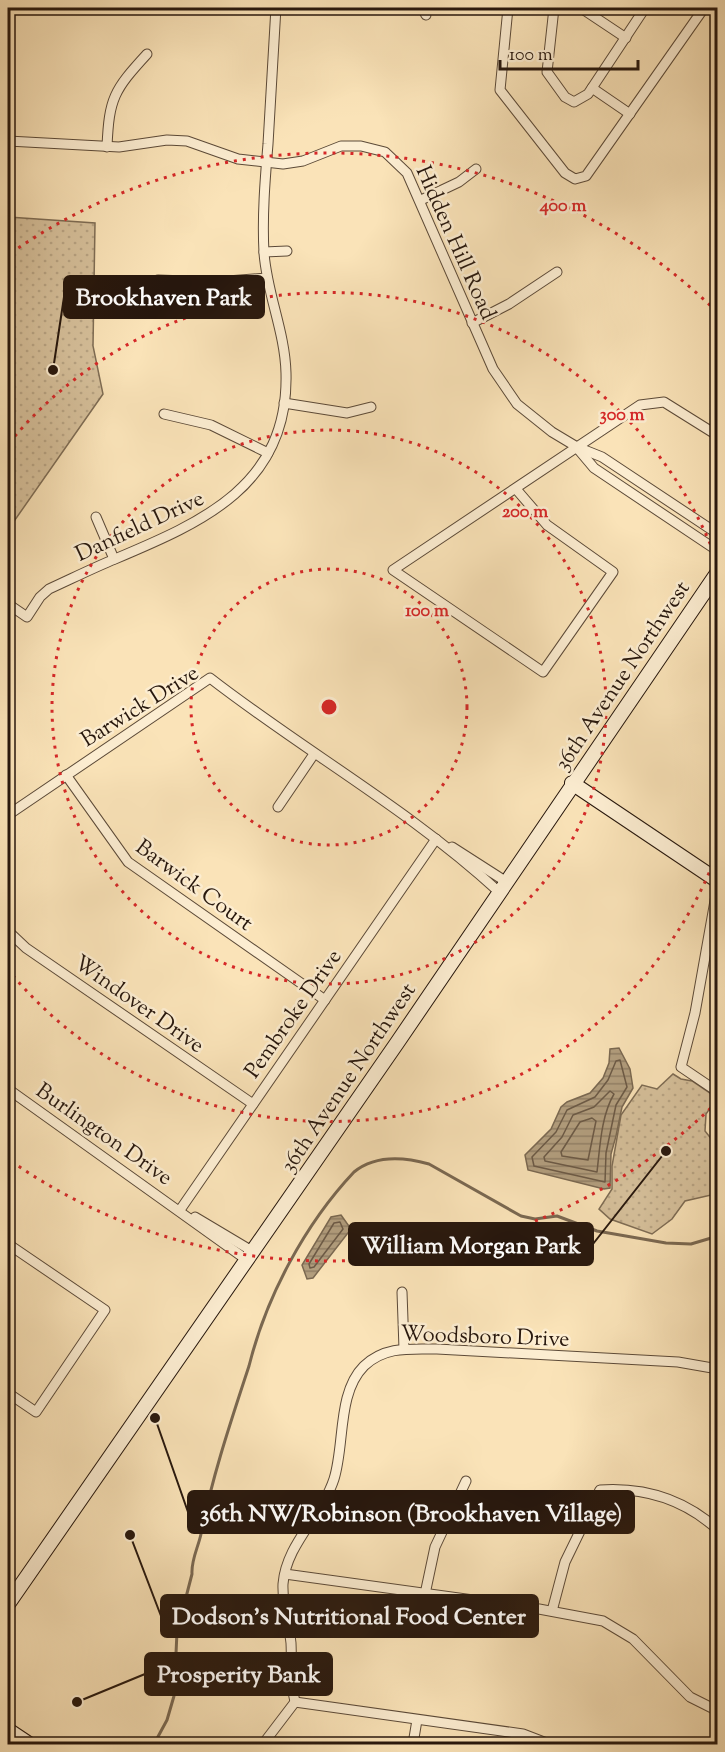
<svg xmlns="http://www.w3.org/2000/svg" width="725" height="1752" viewBox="0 0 725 1752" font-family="'Sorts Mill Goudy',serif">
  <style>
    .grass { fill: url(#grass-dots); stroke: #7e6c54; stroke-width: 1.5 }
    .water { fill: url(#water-rules); stroke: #7a6851; stroke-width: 1.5 }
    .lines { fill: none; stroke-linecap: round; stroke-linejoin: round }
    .shore { stroke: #6c5a46; stroke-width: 1.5 }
    .stream { stroke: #7a6851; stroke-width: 3 }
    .street-casing { stroke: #5c4a38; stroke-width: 11 }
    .secondary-casing { stroke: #27170d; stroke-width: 16 }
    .street { stroke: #fcedd1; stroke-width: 9 }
    .secondary { stroke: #fcedd1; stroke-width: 14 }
    .ring { fill: none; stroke: #d62828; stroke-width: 3; stroke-dasharray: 3 6 }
    .labels { text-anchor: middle; stroke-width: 5; stroke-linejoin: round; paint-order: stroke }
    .street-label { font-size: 22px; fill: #27170d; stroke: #fcedd1 }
    .centre { fill: #d62828; stroke: #fcedd1; stroke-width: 3 }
    .ring-label { font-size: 18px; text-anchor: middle; font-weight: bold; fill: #d62828; stroke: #fcedd1; stroke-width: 5; stroke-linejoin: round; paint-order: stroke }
    .leader { fill: none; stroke: #27170d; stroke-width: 2 }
    .callout-dot { fill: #27170d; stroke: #fcedd1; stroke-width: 2 }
    .callout { fill: #27170d; stroke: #27170d; stroke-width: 2 }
    .callout-label { font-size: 24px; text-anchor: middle; font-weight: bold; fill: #fff }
  </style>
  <defs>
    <pattern id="grass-dots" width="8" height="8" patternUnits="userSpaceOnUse" patternTransform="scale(1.5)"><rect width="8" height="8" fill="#d6c09b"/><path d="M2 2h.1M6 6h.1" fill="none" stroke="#b8a484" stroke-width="1.8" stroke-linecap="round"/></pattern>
    <pattern id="water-rules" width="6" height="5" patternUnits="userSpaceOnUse" patternTransform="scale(1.5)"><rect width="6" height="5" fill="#b29e7e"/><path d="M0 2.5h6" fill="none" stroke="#918066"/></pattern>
  </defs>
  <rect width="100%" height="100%" fill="#fae3b8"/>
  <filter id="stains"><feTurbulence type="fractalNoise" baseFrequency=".00333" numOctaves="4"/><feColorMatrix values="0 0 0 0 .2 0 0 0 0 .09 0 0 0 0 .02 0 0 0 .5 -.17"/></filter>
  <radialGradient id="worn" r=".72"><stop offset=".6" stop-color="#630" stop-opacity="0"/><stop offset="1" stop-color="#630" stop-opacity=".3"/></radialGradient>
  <g class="grass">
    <polygon points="8,217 95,223 93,346 103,394 10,527 8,526"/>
    <polygon points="673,1074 681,1079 692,1081 717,1098 706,1114 705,1131 717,1146 717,1200 711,1195 685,1201 672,1219 652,1234 610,1219 599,1209 612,1189 612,1166 621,1115 642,1085 657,1089"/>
  </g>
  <g class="water">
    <polygon points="619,1048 630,1069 633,1088 622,1107 616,1136 611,1154 610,1188 604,1189 528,1170 525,1155 551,1129 561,1107 567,1102 590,1093 603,1078 609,1063 610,1049"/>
    <polygon points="341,1215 351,1229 313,1278 307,1279 302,1265 331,1217"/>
  </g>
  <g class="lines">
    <g class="shore">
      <polygon points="620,1060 627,1087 616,1105 606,1153 605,1182 534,1166 532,1157 556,1132 567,1110 595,1097 608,1080 616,1061"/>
      <path d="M610 1091 614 1094C601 1116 600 1147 597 1172L545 1161 544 1157 562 1137 573 1115 594 1107Z"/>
      <polygon points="592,1118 596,1121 588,1160 562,1156 561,1152 580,1122"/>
      <polygon points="340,1222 343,1229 314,1267 310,1268 309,1264 334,1223"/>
    </g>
    <path class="stream" d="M154 1744 167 1720 174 1696 177 1632 192 1574C191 1560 198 1548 201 1534 212 1477 231 1421 249 1366 266 1297 305 1224 354 1172 375 1155 404 1157 429 1164L521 1216 535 1219 557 1216 597 1231 666 1243 691 1244 718 1236"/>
    <g class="street-casing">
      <g id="street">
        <polyline points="422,8 426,15"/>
        <polyline points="508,8 500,90 565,173 575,179 586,176 704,8"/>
        <polyline points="554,8 547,72 565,97 574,102 588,94 645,8"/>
        <polyline points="581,8 626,38"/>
        <polyline points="592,88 630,114"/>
        <polyline points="8,141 119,147 167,140 187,141 238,159 283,164 303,161 341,146 361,146 385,152 407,173 493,369 517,404 552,432 577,447 602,457 718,534"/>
        <path d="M107 147C109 98 114 90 147 54"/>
        <polyline points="421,200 459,182 476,169"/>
        <polyline points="264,252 287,251"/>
        <polyline points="158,280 215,282 267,278"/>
        <polyline points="472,323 509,304 557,272"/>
        <polyline points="284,403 347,413 371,407"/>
        <polyline points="164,414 211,425 268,453"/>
        <polyline points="578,449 594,468 718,551"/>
        <polyline points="516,489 547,525 613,572 543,672 393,570 640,405 664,402 712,432"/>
        <polyline points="96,517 114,559"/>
        <path d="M8 604 27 617 40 597 49 589C71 579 93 568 115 559 203 522 289 485 286 373 285 332 267 294 264 253 262 217 265 180 268 144 271 98 273 53 276 8"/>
        <polyline points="66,775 128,862 325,1000"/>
        <polyline points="278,807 314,754"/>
        <path d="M8 815 210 678C304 751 410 810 498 891"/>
        <polyline points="452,847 505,881"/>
        <polyline points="718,884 695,1013 681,1067 718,1092"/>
        <polyline points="8,931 26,948 253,1104"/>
        <polyline points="8,1089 247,1260"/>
        <polyline points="180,1210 436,839"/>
        <polyline points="195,1217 252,1251"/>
        <polyline points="8,1244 105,1310 36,1412 8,1393"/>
        <polyline points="402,1292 404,1349"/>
        <polyline points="285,1574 539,1609 603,1621 633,1639 690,1697 718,1711"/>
        <polyline points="425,1594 435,1547 466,1481"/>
        <path d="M552 1611 565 1562 600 1490C645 1487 684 1499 718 1530"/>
        <path d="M295 1702C290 1682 292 1663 291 1643 289 1624 282 1604 283 1584 286 1544 322 1516 334 1479 345 1444 337 1393 364 1366 385 1346 410 1349 437 1349L678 1362 718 1369"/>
        <polyline points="295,1702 523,1734 549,1744"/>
        <polyline points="263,1744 295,1702"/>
        <polyline points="413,1744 417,1720"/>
      </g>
    </g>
    <g class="secondary-casing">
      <g id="secondary">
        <polyline points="8,12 10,8"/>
        <polyline points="572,783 718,881"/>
        <polyline points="8,1604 397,1043 718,572"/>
        <polyline points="8,1730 29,1744"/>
        <polyline points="717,1744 718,1741"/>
      </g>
    </g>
    <use href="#street" class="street"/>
    <use href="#secondary" class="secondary"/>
  </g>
  <g class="ring">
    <circle cx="329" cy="707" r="138"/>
    <circle cx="329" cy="707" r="277"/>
    <path d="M716 856A415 415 0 0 1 9 971M9 443A415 415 0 0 1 716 558"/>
    <path d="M717 1102A554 554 0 0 1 11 1161M11 253A554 554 0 0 1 717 312"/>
  </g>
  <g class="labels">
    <g class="street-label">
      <text transform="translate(457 242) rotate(66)" y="8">Hidden Hill Road</text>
      <text transform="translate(139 525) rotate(-25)" y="8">Danfield Drive</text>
      <text transform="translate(621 675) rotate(-56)" y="8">36th Avenue Northwest</text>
      <text transform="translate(139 705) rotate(-32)" y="8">Barwick Drive</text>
      <text transform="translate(195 884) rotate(36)" y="8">Barwick Court</text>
      <text transform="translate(140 1003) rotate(35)" y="8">Windover Drive</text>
      <text transform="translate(292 1013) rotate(-55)" y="8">Pembroke Drive</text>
      <text transform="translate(347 1077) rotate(-56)" y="8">36th Avenue Northwest</text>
      <text transform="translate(105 1133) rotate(35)" y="8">Burlington Drive</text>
      <text transform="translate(485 1335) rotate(2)" y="8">Woodsboro Drive</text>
    </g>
  </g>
  <circle cx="329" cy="707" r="9" class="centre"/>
  <g class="ring-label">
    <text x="563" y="211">400 m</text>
    <text x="622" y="420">300 m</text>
    <text x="525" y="517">200 m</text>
    <text x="427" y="616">100 m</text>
  </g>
  <path class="leader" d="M53 370L64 297M666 1151L593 1244M155 1418L188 1512M130 1535L161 1616M77 1702L145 1674"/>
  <g class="callout-dot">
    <circle cx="53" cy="370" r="6"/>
    <circle cx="666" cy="1151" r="6"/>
    <circle cx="155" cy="1418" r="6"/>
    <circle cx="130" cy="1535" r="6"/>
    <circle cx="77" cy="1702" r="6"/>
  </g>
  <g class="callout">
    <rect x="64" y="276" width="200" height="42" rx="6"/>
    <rect x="349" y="1223" width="244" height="42" rx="6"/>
    <rect x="188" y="1491" width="446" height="42" rx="6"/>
    <rect x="161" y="1595" width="377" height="42" rx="6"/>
    <rect x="145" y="1653" width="187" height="42" rx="6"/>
  </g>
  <g class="callout-label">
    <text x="164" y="305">Brookhaven Park</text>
    <text x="471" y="1253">William Morgan Park</text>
    <text x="411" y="1521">36th NW/Robinson (Brookhaven Village)</text>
    <text x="349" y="1624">Dodson's Nutritional Food Center</text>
    <text x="239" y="1682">Prosperity Bank</text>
  </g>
  <rect width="725" height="1752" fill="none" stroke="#fae3b8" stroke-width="30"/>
  <rect x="9" y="9" width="707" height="1734" fill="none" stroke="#27170d" stroke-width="3"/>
  <rect x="15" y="15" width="695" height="1722" fill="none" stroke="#27170d" stroke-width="1.5"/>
  <path d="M500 60v9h138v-9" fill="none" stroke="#27170d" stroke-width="3"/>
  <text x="509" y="60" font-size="18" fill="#27170d" stroke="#fcedd1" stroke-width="4.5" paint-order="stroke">100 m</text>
  <rect width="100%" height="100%" filter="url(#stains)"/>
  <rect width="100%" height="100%" fill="url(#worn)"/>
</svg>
